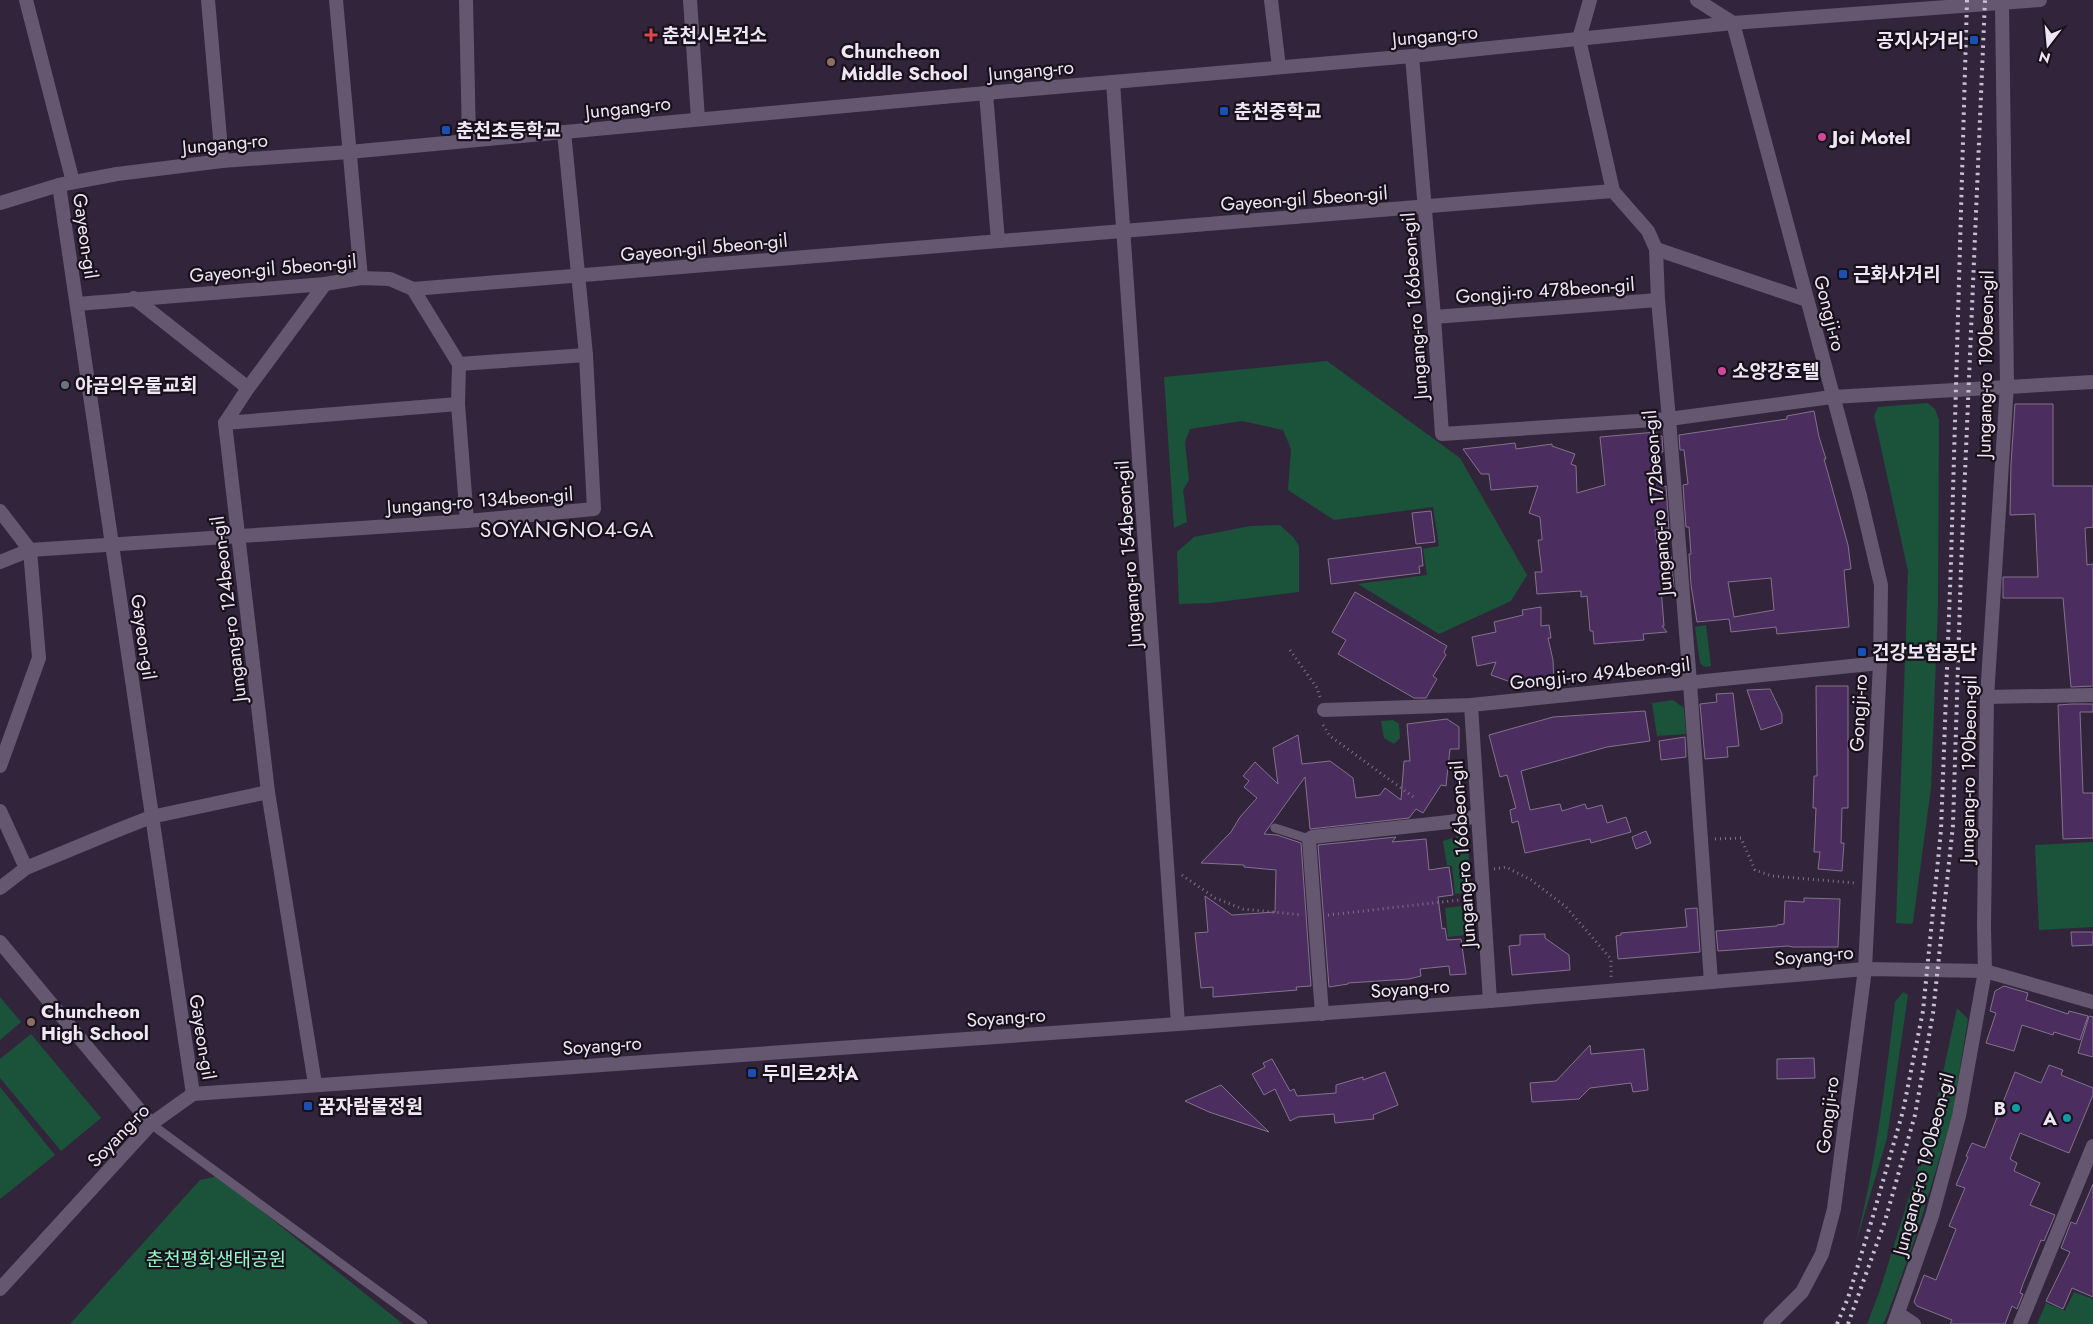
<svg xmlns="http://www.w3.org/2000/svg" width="2093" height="1324" viewBox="0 0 2093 1324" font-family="Jost,'Noto Sans KR',sans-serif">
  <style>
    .green { fill: #1b523a }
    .building { fill: #4b2d5f; stroke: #81738c; fill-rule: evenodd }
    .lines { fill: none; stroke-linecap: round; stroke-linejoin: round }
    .path { stroke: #7d7285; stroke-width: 3; stroke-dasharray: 1 4; stroke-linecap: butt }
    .service { stroke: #64576f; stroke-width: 9 }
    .minor { stroke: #64576f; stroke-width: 14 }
    .tertiary { stroke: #64576f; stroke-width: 14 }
    .rail { stroke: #c9c0cf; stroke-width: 4; stroke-dasharray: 2.5 5; stroke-linecap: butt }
    .health-dot { fill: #e0444e; stroke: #17111b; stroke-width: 2 }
    .transit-dot { fill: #1a4fb4; stroke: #17111b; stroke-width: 2 }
    .education-dot { fill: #8d6e63; stroke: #17111b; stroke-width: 2 }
    .hotel-dot { fill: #d1479c; stroke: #17111b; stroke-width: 2 }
    .worship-dot { fill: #6b7280; stroke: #17111b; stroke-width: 2 }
    .culture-dot { fill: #0f9aa8; stroke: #17111b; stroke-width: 2 }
    .labels { text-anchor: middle; stroke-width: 4.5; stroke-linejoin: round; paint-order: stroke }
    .poi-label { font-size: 19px; font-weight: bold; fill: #eee6f4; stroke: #17111b; text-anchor: start }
    .street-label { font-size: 19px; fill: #eee6f4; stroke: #17111b }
    .park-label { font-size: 19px; fill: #93f9c6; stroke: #17111b }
    .quarter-label { font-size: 21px; letter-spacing: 1px; fill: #eee6f4; stroke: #17111b }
  </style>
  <rect width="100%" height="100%" fill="#32253b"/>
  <g class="green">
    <polygon points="1327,361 1460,458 1527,575 1511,601 1439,634 1358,584 1427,575 1423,549 1439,546 1433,507 1334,520 1288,490 1291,449 1283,430 1242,421 1190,429 1185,442 1189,480 1183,490 1187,522 1174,528 1164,377"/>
    <polygon points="1927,403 1935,409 1939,420 1938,605 1931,788 1913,922 1911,924 1896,923 1908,571 1874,416 1878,407"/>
    <polygon points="1280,525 1294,538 1299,546 1299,592 1210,603 1179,604 1177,552 1194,537 1250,526"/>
    <polygon points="1706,625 1711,666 1705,667 1700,663 1695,627"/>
    <polygon points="1673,700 1684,708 1686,734 1657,736 1652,703"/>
    <polygon points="1393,720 1399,724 1400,738 1394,744 1384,738 1381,721"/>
    <polygon points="1467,833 1471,892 1455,894 1452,866 1447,865 1443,841"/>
    <polygon points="2093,842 2093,927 2039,930 2035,845"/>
    <polygon points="1471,905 1474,934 1448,937 1445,908"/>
    <path d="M1903 992 1908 995 1887 1138 1855 1246C1876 1165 1885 1085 1895 1002Z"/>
    <polygon points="0,997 21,1022 0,1040"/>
    <polygon points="1957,1008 1968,1019 1952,1117 1916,1236 1888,1313 1883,1324 1867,1324 1880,1290 1932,1123"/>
    <polygon points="31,1034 101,1118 61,1151 0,1078 0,1059"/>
    <polygon points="0,1087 55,1155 0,1199"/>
    <polygon points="218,1176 403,1324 70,1324 200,1180"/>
    <polygon points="2074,1292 2093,1299 2093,1324 2037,1324 2046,1303 2065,1311"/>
  </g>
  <g class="building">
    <polygon points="2015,404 2053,404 2053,486 2093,486 2093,527 2085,528 2087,565 2093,564 2093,686 2071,687 2063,598 2003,598 2003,577 2038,577 2035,514 2010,515 2011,464"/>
    <path d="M1814 411 1819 437 1826 459H1824L1848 545 1851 569 1844 570 1849 627 1777 634 1776 627 1731 632 1729 619 1697 622 1691 585 1689 554H1691L1690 540 1689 527H1686L1683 485 1688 484 1684 450H1680L1679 435 1787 419V416ZM1771 578 1774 610 1734 617 1728 582Z"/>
    <polygon points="1656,432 1656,436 1662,436 1663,452 1658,452 1661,487 1666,486 1669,529 1655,530 1659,557 1671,556 1674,587 1661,588 1664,626 1662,626 1667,632 1643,634 1644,640 1594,644 1593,631 1590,631 1587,596 1581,597 1581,591 1537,594 1535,572 1542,572 1538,540 1542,540 1542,538 1540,517 1529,513 1538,486 1491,490 1489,474 1481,474 1463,449 1515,443 1516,449 1552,444 1552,446 1575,454 1571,464 1576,466 1577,493 1605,485 1600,437"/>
    <polygon points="1431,511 1435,542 1416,544 1412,513"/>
    <polygon points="1421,547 1423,566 1419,566 1420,573 1331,584 1328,559"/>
    <polygon points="1355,592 1447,646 1444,652 1446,655 1433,676 1437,679 1426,698 1414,698 1338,654 1346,640 1332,632"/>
    <polygon points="1541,607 1541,626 1549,625 1551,638 1548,638 1553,660 1554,687 1528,688 1491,675 1496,662 1477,666 1472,637 1496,632 1494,622 1523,615 1522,610"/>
    <polygon points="1816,686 1848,686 1848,808 1842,808 1841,843 1844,843 1842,871 1818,869 1820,852 1814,852 1816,808 1813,808 1814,776 1817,776"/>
    <polygon points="1770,689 1782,714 1782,723 1761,730 1747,690"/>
    <polygon points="1733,693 1739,746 1727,747 1728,757 1705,759 1700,704 1717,702 1716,694"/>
    <polygon points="2072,704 2093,704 2093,712 2080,712 2083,793 2093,793 2093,838 2063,839 2058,705"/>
    <polygon points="1645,711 1650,741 1607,747 1521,771 1530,810 1560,804 1562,811 1585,804 1587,809 1602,805 1607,823 1626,817 1631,832 1591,843 1590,839 1525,853 1518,821 1512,823 1510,810 1516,808 1507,775 1500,777 1489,735 1553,717"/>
    <polygon points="1447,719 1459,727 1459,749 1450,749 1446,786 1441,785 1423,813 1416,809 1409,818 1310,829 1305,777 1264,834 1277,835 1301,843 1311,986 1296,987 1297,990 1213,997 1213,987 1201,988 1195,933 1208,932 1205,896 1232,915 1275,912 1276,870 1244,867 1244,865 1201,863 1231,832 1240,817 1257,798 1244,787 1249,781 1243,776 1255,762 1278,784 1273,748 1298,735 1302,764 1330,761 1353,778 1356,798 1380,795 1385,788 1401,800 1404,761 1410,761 1407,724"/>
    <polygon points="1685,737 1686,757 1661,760 1659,741"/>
    <polygon points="1646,831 1651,843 1636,849 1632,837"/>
    <polygon points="1396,837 1392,842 1426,839 1429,870 1449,867 1453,895 1438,897 1442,929 1445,928 1447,940 1461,939 1466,974 1450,975 1449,966 1420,969 1421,976 1409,979 1348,983 1348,984 1329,987 1318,845"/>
    <polygon points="1804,898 1840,899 1838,947 1793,947 1788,946 1718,951 1716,931 1777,926 1777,925 1784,924 1785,901 1804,902"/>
    <polygon points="1697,908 1700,952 1618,959 1616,936 1621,935 1621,933 1687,927 1685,909"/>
    <polygon points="2071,932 2093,932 2093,945 2072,946"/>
    <polygon points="1545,934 1545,938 1569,955 1570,970 1512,975 1509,946 1520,945 1520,935"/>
    <polygon points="2004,986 2028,993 2026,1000 2068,1014 2069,1011 2088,1016 2080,1040 2054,1032 2053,1035 2022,1025 2014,1051 1986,1043 1996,1013 1990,1011 1995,991"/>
    <polygon points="2089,1016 2093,1017 2093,1057 2078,1053"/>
    <polygon points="1590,1045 1591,1054 1644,1049 1648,1090 1633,1092 1631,1083 1590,1088 1579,1099 1532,1102 1530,1083 1556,1081"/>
    <polygon points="1814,1058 1815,1078 1777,1079 1777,1059"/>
    <polygon points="1272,1059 1290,1091 1294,1089 1297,1096 1336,1093 1336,1085 1363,1077 1363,1080 1385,1072 1398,1105 1373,1115 1374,1119 1335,1123 1334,1114 1298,1117 1290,1121 1275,1089 1264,1095 1252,1074 1265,1067 1263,1063"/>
    <polygon points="2049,1065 2063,1070 2061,1075 2093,1088 2093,1095 2069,1153 2020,1133 2010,1159 2017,1163 2014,1171 2040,1183 2030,1205 2055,1215 2044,1241 2041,1240 2023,1284 2020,1293 2023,1294 2017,1309 2012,1306 2005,1324 1950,1324 1952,1320 1917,1306 1914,1302 1924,1275 1936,1280 1956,1229 1949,1226 1965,1188 1956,1185 1968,1157 1966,1156 1972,1143 1985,1148 2015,1072 2041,1083"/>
    <polygon points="1221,1085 1243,1107 1269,1132 1209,1112 1185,1101"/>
    <polygon points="2093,1184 2093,1297 2072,1288 2063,1309 2046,1301 2070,1252 2061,1248 2071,1222 2076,1224"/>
  </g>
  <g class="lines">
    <g class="path">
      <polyline points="1290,650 1317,688 1320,697"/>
      <polyline points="1323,725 1330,736 1416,799"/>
      <polyline points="1715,839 1741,838 1755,870 1772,876 1856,883"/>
      <polyline points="1494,869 1506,867 1531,880 1566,907 1611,959 1611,977"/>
      <polyline points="1182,875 1215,898 1243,909 1302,915"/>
      <polyline points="1328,915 1468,899"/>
    </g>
    <g class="service">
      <polyline points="1275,828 1309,839"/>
      <polyline points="151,1124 423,1324"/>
    </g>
    <g class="minor">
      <polyline points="26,0 73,182"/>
      <polyline points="208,0 222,161"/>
      <polyline points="336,0 361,278"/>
      <polyline points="466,0 469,140"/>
      <polyline points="690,0 698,119"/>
      <polyline points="1271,0 1279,67"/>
      <polyline points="1590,0 1579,39 1613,191 1648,231 1656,249 1658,300 1669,419 1690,683 1711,982"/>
      <polyline points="1412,56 1434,317 1442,434 1669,419 1832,397 2093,382"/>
      <polyline points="1113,82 1178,1024"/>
      <polyline points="986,93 998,241"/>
      <polyline points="59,185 193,1094"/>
      <polyline points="1656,249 1807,300"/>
      <polyline points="413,289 459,364 458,404 467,521"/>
      <polyline points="134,298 248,388"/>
      <polyline points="77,304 325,284 361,278 390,279 413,289 1613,191"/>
      <polyline points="1434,317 1658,300"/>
      <polyline points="459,364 586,355"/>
      <polyline points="225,423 248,388 325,284"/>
      <polyline points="0,511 30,550 39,658 0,766"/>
      <polyline points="0,562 30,550 467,521 594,509 586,355 564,132"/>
      <polyline points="1987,697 2093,695"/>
      <polyline points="1471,705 1490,1001"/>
      <polyline points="1324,710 1471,705 1880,663"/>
      <polyline points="0,811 26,868"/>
      <polyline points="0,888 26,868 118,830 151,817 268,792"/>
      <polyline points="0,942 151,1124"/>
      <polyline points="1322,1014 1309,839 1312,837 1449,822 1478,816"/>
      <polyline points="315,1084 268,792 225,423 458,404"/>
      <polyline points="0,1289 151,1124 193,1094 1178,1024 1490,1001 1865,969 1985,971 2093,1002"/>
      <polyline points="1899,1314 1914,1324"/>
      <polyline points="1894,1324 1932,1216 1959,1116 1985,971 1984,927 1987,697 2007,385 2002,3"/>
      <polyline points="2020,1324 2093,1146"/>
    </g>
    <g class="tertiary">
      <polyline points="1697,0 1733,23 1860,496 1881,585 1880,663 1865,969 1834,1209 1822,1254 1802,1292 1770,1324"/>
      <polyline points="0,203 59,185 117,174 222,161 349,152 986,93 1412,56 1733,23 2040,0"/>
    </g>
    <g class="rail">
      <polyline points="1837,1324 1848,1298 1873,1216 1903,1111 1923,1011 1941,830 1951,562 1967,0"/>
      <polyline points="1848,1324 1885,1221 1915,1115 1933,1013 1953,825 1961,568 1985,0"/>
    </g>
  </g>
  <path class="health-dot" d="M648.5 27.5h5v5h5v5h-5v5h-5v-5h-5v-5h5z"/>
  <g class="transit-dot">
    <rect x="1969" y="35" width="10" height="10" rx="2.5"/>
    <rect x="1219" y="106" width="10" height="10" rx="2.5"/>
    <rect x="441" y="125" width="10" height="10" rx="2.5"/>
    <rect x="1838" y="269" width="10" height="10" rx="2.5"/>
    <rect x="1857" y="647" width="10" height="10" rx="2.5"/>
    <rect x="747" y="1068" width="10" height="10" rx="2.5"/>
    <rect x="303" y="1101" width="10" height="10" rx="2.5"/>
  </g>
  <g class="education-dot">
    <circle cx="831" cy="62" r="5"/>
    <circle cx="31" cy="1022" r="5"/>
  </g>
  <g class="hotel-dot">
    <circle cx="1822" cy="137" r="5"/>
    <circle cx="1722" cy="371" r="5"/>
  </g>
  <circle class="worship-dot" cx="65" cy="385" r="5"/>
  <g class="culture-dot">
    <circle cx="2016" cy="1108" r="5"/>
    <circle cx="2067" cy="1118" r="5"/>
  </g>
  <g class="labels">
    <g class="poi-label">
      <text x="662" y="42">춘천시보건소</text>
      <text x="1964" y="47" text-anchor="end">공지사거리</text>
      <text x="841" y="58">Chuncheon<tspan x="841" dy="22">Middle School</tspan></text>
      <text x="1234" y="118">춘천중학교</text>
      <text x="456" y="137">춘천초등학교</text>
      <text x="1832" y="144">Joi Motel</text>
      <text x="1853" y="281">근화사거리</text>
      <text x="1732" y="378">소양강호텔</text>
      <text x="75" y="392">야곱의우물교회</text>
      <text x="1872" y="659">건강보험공단</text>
      <text x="41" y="1018">Chuncheon<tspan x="41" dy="22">High School</tspan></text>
      <text x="762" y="1080">두미르2차A</text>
      <text x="318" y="1113">꿈자람물정원</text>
      <text x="2006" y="1115" text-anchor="end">B</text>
      <text x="2057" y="1125" text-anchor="end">A</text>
    </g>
    <g class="street-label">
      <text transform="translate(1435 35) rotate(-5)" y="7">Jungang-ro</text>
      <text transform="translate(1031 70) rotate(-5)" y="7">Jungang-ro</text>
      <text transform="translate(628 107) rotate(-6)" y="7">Jungang-ro</text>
      <text transform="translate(225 143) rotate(-5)" y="7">Jungang-ro</text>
      <text transform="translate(1304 198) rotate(-4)" y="7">Gayeon-gil 5beon-gil</text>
      <text transform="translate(86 236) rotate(82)" y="7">Gayeon-gil</text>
      <text transform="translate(704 247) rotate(-5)" y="7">Gayeon-gil 5beon-gil</text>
      <text transform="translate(273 268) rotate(-5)" y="7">Gayeon-gil 5beon-gil</text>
      <text transform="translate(1545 290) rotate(-4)" y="7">Gongji-ro 478beon-gil</text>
      <text transform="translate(1414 306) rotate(-94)" y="7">Jungang-ro 166beon-gil</text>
      <text transform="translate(1830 313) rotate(76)" y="7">Gongji-ro</text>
      <text transform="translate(1985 364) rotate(-89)" y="7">Jungang-ro 190beon-gil</text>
      <text transform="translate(480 500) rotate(-4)" y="7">Jungang-ro 134beon-gil</text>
      <text transform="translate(1657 503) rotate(-95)" y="7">Jungang-ro 172beon-gil</text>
      <text transform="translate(1128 554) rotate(-94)" y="7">Jungang-ro 154beon-gil</text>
      <text transform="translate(228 609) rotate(-97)" y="7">Jungang-ro 124beon-gil</text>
      <text transform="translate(144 637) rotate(82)" y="7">Gayeon-gil</text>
      <text transform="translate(1600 673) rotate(-6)" y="7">Gongji-ro 494beon-gil</text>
      <text transform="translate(1858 713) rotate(-87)" y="7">Gongji-ro</text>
      <text transform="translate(1968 769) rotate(-89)" y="7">Jungang-ro 190beon-gil</text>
      <text transform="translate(1462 854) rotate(-94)" y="7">Jungang-ro 166beon-gil</text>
      <text transform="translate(1814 955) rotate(-5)" y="7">Soyang-ro</text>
      <text transform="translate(1410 988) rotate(-4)" y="7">Soyang-ro</text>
      <text transform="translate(1006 1017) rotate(-4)" y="7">Soyang-ro</text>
      <text transform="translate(203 1037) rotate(81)" y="7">Gayeon-gil</text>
      <text transform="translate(602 1045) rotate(-4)" y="7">Soyang-ro</text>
      <text transform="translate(1827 1115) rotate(-83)" y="7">Gongji-ro</text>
      <text transform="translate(118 1135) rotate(-46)" y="7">Soyang-ro</text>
      <text transform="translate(1923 1164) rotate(-75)" y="7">Jungang-ro 190beon-gil</text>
    </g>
    <g class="park-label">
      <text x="216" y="1266">춘천평화생태공원</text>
    </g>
    <g class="quarter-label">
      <text x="567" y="537">SOYANGNO4-GA</text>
    </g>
  </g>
  <g transform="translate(2048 45) rotate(196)" stroke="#17111b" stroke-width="4" paint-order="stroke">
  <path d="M0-4L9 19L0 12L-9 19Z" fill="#eee6f4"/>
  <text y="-8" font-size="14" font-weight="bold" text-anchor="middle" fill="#eee6f4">N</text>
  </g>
</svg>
